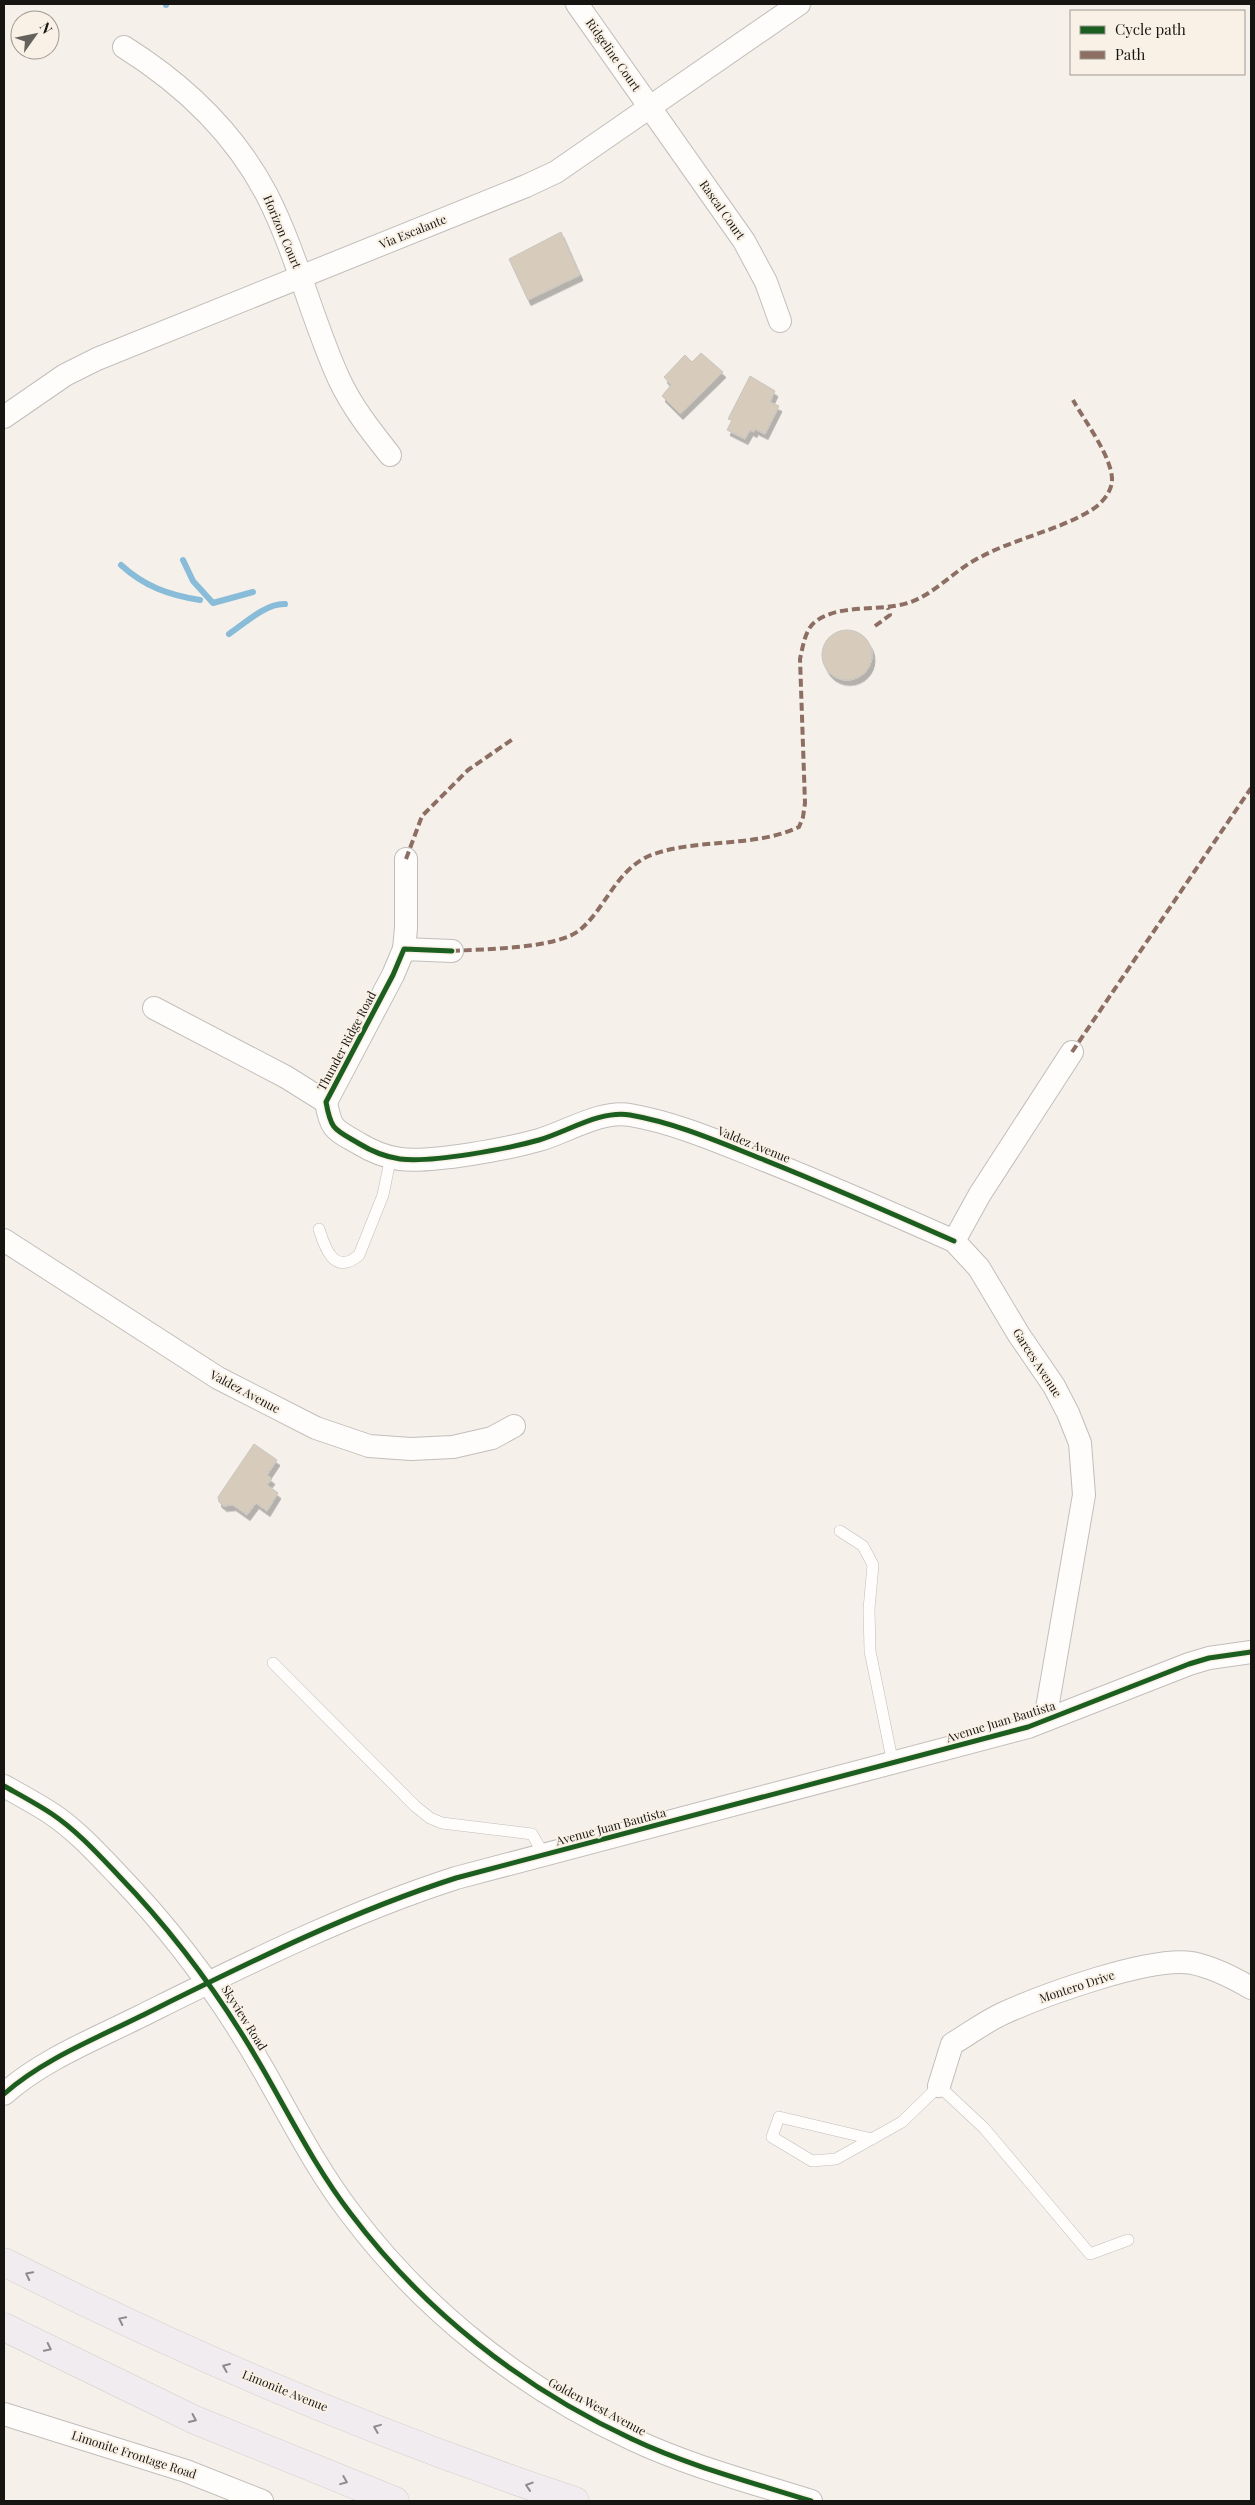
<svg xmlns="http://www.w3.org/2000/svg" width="1255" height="2505" viewBox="0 0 1255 2505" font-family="'Playfair Display',serif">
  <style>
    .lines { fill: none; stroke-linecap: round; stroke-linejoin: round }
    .stream { stroke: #88bcd8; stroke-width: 6 }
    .building { fill: #d7ccbc; stroke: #c8c5c1; filter: url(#shadow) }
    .service-casing { stroke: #c2beba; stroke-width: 12 }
    .minor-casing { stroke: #c2beba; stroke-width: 24 }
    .primary-casing { stroke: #d1cfcd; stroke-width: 29 }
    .service { stroke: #fefdfc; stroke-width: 11 }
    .minor { stroke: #fefdfc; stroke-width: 22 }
    .primary { stroke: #f1ecf0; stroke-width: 28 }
    .quiet { stroke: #8d6e63; stroke-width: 4; stroke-dasharray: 8 4; stroke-linecap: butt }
    .cycleway-casing { stroke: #f9f1e6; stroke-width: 8 }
    .cycleway { stroke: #1b5e20; stroke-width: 5 }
    .oneway { stroke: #8f8b8c }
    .labels { text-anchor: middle; stroke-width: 4; stroke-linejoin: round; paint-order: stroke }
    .street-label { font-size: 12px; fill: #171511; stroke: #f9f1e6 }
  </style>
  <defs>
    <filter id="shadow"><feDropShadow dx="3" dy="5.5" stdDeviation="0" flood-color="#0004"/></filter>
  </defs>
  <rect width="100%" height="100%" fill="#f5f0ea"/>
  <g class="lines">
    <g class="stream">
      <polyline points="166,5 166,4"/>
      <polyline points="183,560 193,581 213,603 253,592"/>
      <path d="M121 565C144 586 168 595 200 600"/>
      <path d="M229 634C244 624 266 603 285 604"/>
    </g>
  </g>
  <g class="building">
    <polygon points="561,232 580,275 528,300 509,259"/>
    <polygon points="701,353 723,372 680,414 662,396 671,385 664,377 685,355 692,362"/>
    <polygon points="750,376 775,391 770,402 779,406 765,434 755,429 754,432 750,430 745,439 727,430 732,420 728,419"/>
    <circle cx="847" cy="655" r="25"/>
    <polygon points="254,1444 277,1460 267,1475 272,1479 267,1485 278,1493 267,1511 256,1503 247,1515 233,1505 224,1506 219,1502 218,1497"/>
  </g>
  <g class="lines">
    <g class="service-casing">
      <g id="service">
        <path d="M319 1229C325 1249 335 1276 359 1255L383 1195 391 1156"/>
        <polyline points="840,1531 863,1546 873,1565 869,1609 870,1651 893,1764"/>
        <polyline points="273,1663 415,1806 430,1818 442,1823 532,1834 544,1855"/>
        <polyline points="872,2139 779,2117 772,2137 812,2161 836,2159 902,2122 939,2086 984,2128 1090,2254 1128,2240"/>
      </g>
    </g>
    <g class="minor-casing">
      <g id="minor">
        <polyline points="577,4 744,241 766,282 780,321"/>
        <path d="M124 47C183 84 234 132 267 195 297 254 312 320 339 379 352 407 371 431 390 455"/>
        <polyline points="4,417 65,375 97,359 526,186 556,172 799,4"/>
        <polyline points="404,949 406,928 406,859"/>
        <path d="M452 951 404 949 393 975 326 1102C331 1130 334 1129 358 1143 371 1151 386 1157 400 1159 432 1163 507 1149 539 1140 567 1132 600 1110 630 1115 676 1123 719 1142 762 1159 827 1185 891 1213 954 1241"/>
        <polyline points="154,1008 286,1077 326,1102"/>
        <polyline points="4,1240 218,1378 316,1428 369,1446 411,1449 453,1447 492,1438 514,1426"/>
        <polyline points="1045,1720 1084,1495 1080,1443 1068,1413 1054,1386 1019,1335 979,1268 954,1241 980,1194 1072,1052"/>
        <path d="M4 1786C20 1795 37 1804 52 1814 76 1830 98 1854 118 1875 175 1934 223 1999 264 2071 292 2120 317 2170 351 2214 424 2311 522 2388 632 2439 689 2466 751 2482 811 2501"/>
        <path d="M939 2086 952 2044C969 2034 986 2021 1004 2013 1044 1995 1150 1956 1192 1963 1212 1967 1234 1978 1251 1988"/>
        <path d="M4 2094C42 2060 95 2039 141 2016 244 1965 347 1913 456 1878L1028 1727 1189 1664 1209 1658 1251 1652"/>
        <polyline points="4,2414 186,2471 262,2501"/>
      </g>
    </g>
    <g class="primary-casing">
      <g id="primary">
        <path d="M4 2262C187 2355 380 2436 575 2501"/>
        <polyline points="4,2327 195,2420 395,2501"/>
      </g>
    </g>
    <use href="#service" class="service"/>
    <use href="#minor" class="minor"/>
    <use href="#primary" class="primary"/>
    <g class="quiet">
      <polyline points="875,626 890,615 888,608"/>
      <polyline points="406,859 422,816 468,770 513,739"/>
      <path d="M452 951C483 949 559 949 581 929 608 905 617 867 654 854 700 838 754 848 799 827L803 817 805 803 800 659C803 646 805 629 816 621 842 603 879 612 908 603 933 595 953 572 975 560 1012 539 1054 532 1090 511 1100 505 1111 494 1112 481 1113 458 1084 420 1073 400"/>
      <polyline points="1072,1052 1251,788"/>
    </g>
    <g class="cycleway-casing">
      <g id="cycleway">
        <path d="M452 951 404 949 393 975 326 1102C331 1130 334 1129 358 1143 371 1151 386 1157 400 1159 432 1163 507 1149 539 1140 567 1132 600 1110 630 1115 676 1123 719 1142 762 1159 827 1185 891 1213 954 1241"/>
        <path d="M4 1786C20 1795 37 1804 52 1814 76 1830 98 1854 118 1875 175 1934 223 1999 264 2071 292 2120 317 2170 351 2214 424 2311 522 2388 632 2439 689 2466 751 2482 811 2501"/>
        <path d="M4 2094C42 2060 95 2039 141 2016 244 1965 347 1913 456 1878L1028 1727 1189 1664 1209 1658 1251 1652"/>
      </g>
    </g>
    <use href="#cycleway" class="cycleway"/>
  </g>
  <defs><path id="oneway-chevron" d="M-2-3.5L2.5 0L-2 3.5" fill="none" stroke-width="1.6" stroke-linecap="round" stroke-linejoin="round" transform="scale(1.25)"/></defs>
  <g class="oneway">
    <use href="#oneway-chevron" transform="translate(29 2275) rotate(-153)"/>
    <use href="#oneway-chevron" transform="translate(122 2320) rotate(-154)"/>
    <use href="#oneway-chevron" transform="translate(48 2348) rotate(26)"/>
    <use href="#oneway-chevron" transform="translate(226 2367) rotate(-157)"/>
    <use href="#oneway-chevron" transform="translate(193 2419) rotate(24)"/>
    <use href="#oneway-chevron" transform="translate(377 2428) rotate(-158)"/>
    <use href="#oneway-chevron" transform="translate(344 2481) rotate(22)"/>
    <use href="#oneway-chevron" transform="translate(529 2486) rotate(-162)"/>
  </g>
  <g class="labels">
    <g class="street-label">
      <text transform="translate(613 55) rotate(55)" y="4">Ridgeline Court</text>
      <text transform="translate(722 210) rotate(55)" y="4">Rascal Court</text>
      <text transform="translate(282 232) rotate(67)" y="4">Horizon Court</text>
      <text transform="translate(413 232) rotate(-22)" y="4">Via Escalante</text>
      <text transform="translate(347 1041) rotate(-62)" y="4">Thunder Ridge Road</text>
      <text transform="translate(754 1145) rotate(22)" y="4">Valdez Avenue</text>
      <text transform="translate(1037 1363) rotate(57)" y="4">Garces Avenue</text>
      <text transform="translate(245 1392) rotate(28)" y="4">Valdez Avenue</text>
      <text transform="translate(1001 1722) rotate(-17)" y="4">Avenue Juan Bautista</text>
      <text transform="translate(611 1827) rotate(-15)" y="4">Avenue Juan Bautista</text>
      <text transform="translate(1077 1987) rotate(-18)" y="4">Montero Drive</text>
      <text transform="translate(244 2018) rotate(58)" y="4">Skyview Road</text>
      <text transform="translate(285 2391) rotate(22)" y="4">Limonite Avenue</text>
      <text transform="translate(597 2407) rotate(28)" y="4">Golden West Avenue</text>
      <text transform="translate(134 2455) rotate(18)" y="4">Limonite Frontage Road</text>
    </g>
  </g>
  <rect width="1255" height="2505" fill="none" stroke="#171511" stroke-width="10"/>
  <rect x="1070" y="10" width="175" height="65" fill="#f9f1e6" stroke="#9f9991"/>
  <rect x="1080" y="26" width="25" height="8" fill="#1b5e20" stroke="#9f9991"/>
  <text x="1115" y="35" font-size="15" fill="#171511">Cycle path</text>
  <rect x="1080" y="51" width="25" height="8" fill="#8d6e63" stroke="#9f9991"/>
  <text x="1115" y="60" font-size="15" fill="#171511">Path</text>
  <g transform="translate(35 35) rotate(57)"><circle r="24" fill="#f9f1e6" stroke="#9f9991"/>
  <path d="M0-4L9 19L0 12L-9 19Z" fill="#65625d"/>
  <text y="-8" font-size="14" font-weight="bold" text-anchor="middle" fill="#171511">N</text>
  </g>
</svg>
